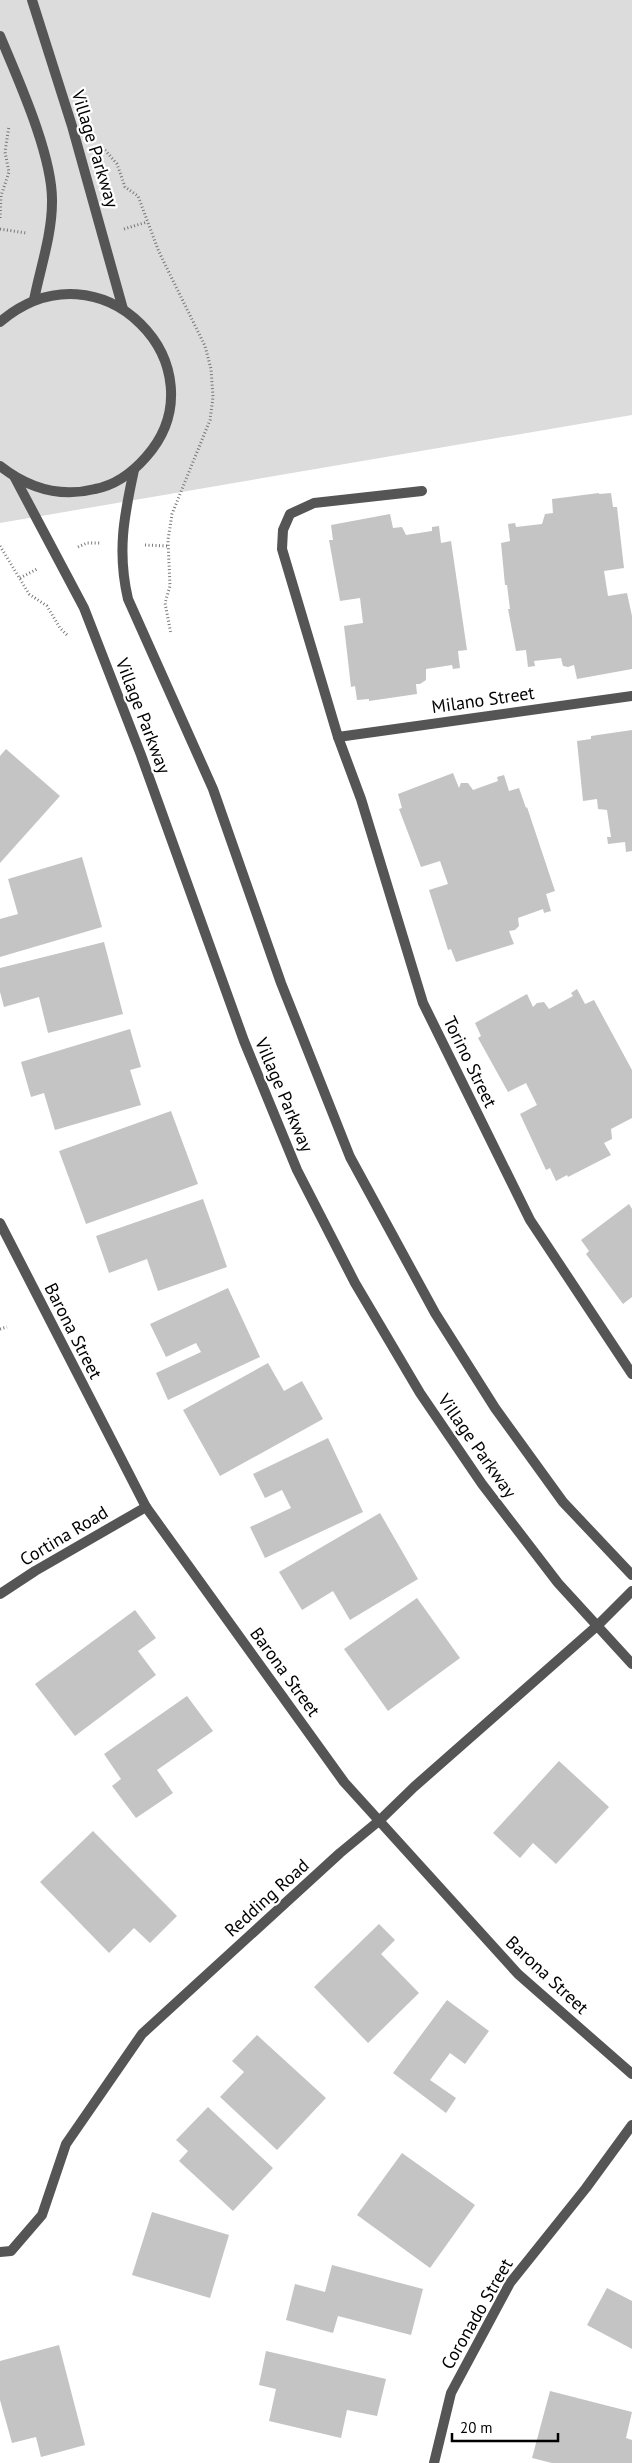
<svg xmlns="http://www.w3.org/2000/svg" width="632" height="2463" viewBox="0 0 632 2463" font-family="'PT Sans',sans-serif">
  <style>
    .green { fill: #dcdcdc }
    .building { fill: #c4c4c4 }
    .lines { fill: none; stroke-linecap: round; stroke-linejoin: round }
    .path { stroke: #777; stroke-width: 3; stroke-dasharray: 1 2.5; stroke-linecap: butt }
    .service { stroke: #555; stroke-width: 10 }
    .minor { stroke: #555; stroke-width: 10 }
    .tertiary { stroke: #555; stroke-width: 10 }
    .labels { text-anchor: middle; stroke-width: 4.5; stroke-linejoin: round; paint-order: stroke }
    .street-label { font-size: 18px; fill: #000; stroke: #fff }
  </style>
  <rect width="100%" height="100%" fill="#fff"/>
  <polygon class="green" points="0,0 632,0 632,415 0,523"/>
  <g class="building">
    <polygon points="599,493 599,494 611,493 613,507 617,507 624,568 604,571 608,596 627,593 632,616 632,669 577,679 574,665 568,667 563,666 561,658 534,661 535,666 528,667 526,650 516,651 508,609 510,609 507,585 505,585 501,543 510,541 508,524 515,523 516,527 542,524 545,514 553,513 552,499"/>
    <polygon points="390,514 393,528 402,527 406,535 432,531 432,527 439,526 441,543 451,541 467,650 458,651 460,668 453,669 452,665 426,669 426,680 420,684 416,684 417,694 369,701 369,699 357,700 355,686 351,687 344,626 363,623 360,598 340,601 329,540 333,540 331,525"/>
    <polygon points="632,730 632,851 626,852 625,842 608,844 607,837 611,837 607,810 598,809 597,799 583,801 577,741 591,739 591,736"/>
    <polygon points="6,749 60,796 0,863 0,756"/>
    <polygon points="453,773 459,788 461,783 468,783 473,790 498,781 497,777 504,775 509,791 519,788 526,808 527,807 555,891 546,894 551,911 544,913 543,909 518,918 519,926 515,930 509,931 514,944 456,962 451,949 448,950 429,890 448,884 440,861 421,867 399,809 402,808 398,794"/>
    <polygon points="82,857 102,927 0,957 0,919 18,914 8,879"/>
    <polygon points="104,942 123,1014 48,1033 39,997 4,1007 0,992 0,968"/>
    <polygon points="577,989 585,1004 594,1000 632,1070 632,1118 611,1129 612,1139 604,1143 611,1155 568,1177 567,1175 556,1181 550,1168 546,1170 520,1114 537,1105 526,1083 508,1092 478,1038 481,1036 475,1023 527,994 533,1007 537,1003 544,1002 549,1009 573,996 571,993"/>
    <polygon points="130,1029 141,1067 130,1070 141,1105 55,1130 44,1093 31,1097 21,1062"/>
    <polygon points="171,1111 198,1184 86,1224 59,1151"/>
    <polygon points="203,1199 227,1267 158,1291 147,1259 109,1273 96,1236"/>
    <polygon points="629,1204 632,1209 632,1297 623,1304 586,1254 589,1251 581,1240"/>
    <polygon points="228,1288 260,1357 168,1400 156,1373 201,1352 196,1343 166,1357 150,1324"/>
    <polygon points="268,1363 284,1391 302,1381 323,1419 220,1476 183,1410"/>
    <polygon points="328,1438 363,1512 265,1558 250,1527 291,1508 282,1490 265,1498 253,1474"/>
    <polygon points="380,1513 418,1579 350,1620 333,1591 302,1610 279,1572"/>
    <polygon points="417,1598 460,1658 388,1711 344,1649"/>
    <polygon points="135,1610 156,1638 138,1651 156,1675 75,1736 35,1684"/>
    <polygon points="187,1696 213,1731 157,1770 173,1793 136,1818 112,1786 121,1779 104,1754"/>
    <polygon points="559,1761 609,1807 556,1864 533,1843 520,1858 493,1833"/>
    <polygon points="93,1831 177,1916 150,1943 134,1928 109,1953 40,1882"/>
    <polygon points="379,1924 395,1940 381,1954 419,1993 368,2043 314,1987"/>
    <polygon points="447,2000 489,2031 465,2064 450,2053 430,2080 456,2098 446,2113 393,2073"/>
    <polygon points="257,2035 326,2098 277,2150 220,2097 244,2072 232,2061"/>
    <polygon points="208,2107 273,2168 233,2211 179,2161 188,2151 176,2140"/>
    <polygon points="402,2153 475,2205 430,2268 357,2215"/>
    <polygon points="152,2212 229,2235 210,2298 132,2275"/>
    <polygon points="332,2265 423,2289 411,2335 338,2316 333,2333 286,2320 295,2284 325,2292"/>
    <polygon points="607,2288 632,2301 632,2349 587,2325"/>
    <polygon points="59,2345 85,2445 41,2457 36,2437 12,2443 0,2400 0,2361"/>
    <polygon points="266,2351 386,2379 377,2416 347,2410 341,2438 269,2421 276,2389 259,2385"/>
    <polygon points="550,2391 632,2412 626,2438 632,2440 632,2463 552,2463 532,2458"/>
  </g>
  <g class="lines">
    <g class="path">
      <polyline points="105,150 117,164 125,187 138,196 159,252 205,346 211,369 213,397 210,420 172,514 168,540 170,586 165,603 171,634"/>
      <polyline points="0,218 1,196 9,172 5,152 9,126"/>
      <polyline points="0,229 26,233"/>
      <polyline points="124,229 147,222"/>
      <polyline points="145,545 168,546"/>
      <polyline points="0,546 29,594 47,606 60,628 68,636"/>
      <polyline points="78,547 87,543 101,543"/>
      <polyline points="20,578 37,569"/>
      <polyline points="0,1329 7,1327"/>
    </g>
    <polyline class="service" points="338,737 282,549 283,530 290,514 314,503 422,491"/>
    <g class="minor">
      <polyline points="632,696 338,737 361,799 423,1003 530,1220 632,1374"/>
      <polyline points="0,1223 146,1507 344,1782 518,1974 632,2074"/>
      <polyline points="0,1594 35,1571 146,1507"/>
      <polyline points="0,2252 11,2251 42,2215 66,2144 142,2034 340,1853 380,1820 414,1787 598,1625 632,1591"/>
      <polyline points="434,2463 451,2393 510,2283 586,2188 632,2125"/>
    </g>
    <g class="tertiary">
      <polyline points="32,0 72,126 123,309"/>
      <path d="M0 36C18 79 53 156 52 202 52 235 40 269 34 300"/>
      <path d="M0 322C101 236 225 368 146 457 132 473 116 485 95 489 60 498 28 488 0 466"/>
      <path d="M134 470C124 516 117 552 128 599L213 789 281 983 350 1157 435 1313 495 1408 563 1502 632 1575"/>
      <polyline points="15,478 84,608 141,755 244,1041 297,1170 355,1283 420,1393 482,1484 558,1583 632,1664"/>
    </g>
  </g>
  <g class="labels">
    <g class="street-label">
      <text transform="translate(95 149) rotate(73)" y="6">Village Parkway</text>
      <text transform="translate(483 700) rotate(-8)" y="6">Milano Street</text>
      <text transform="translate(143 716) rotate(69)" y="6">Village Parkway</text>
      <text transform="translate(470 1062) rotate(64)" y="6">Torino Street</text>
      <text transform="translate(284 1095) rotate(67)" y="6">Village Parkway</text>
      <text transform="translate(73 1331) rotate(63)" y="6">Barona Street</text>
      <text transform="translate(477 1446) rotate(55)" y="6">Village Parkway</text>
      <text transform="translate(64 1536) rotate(-31)" y="6">Cortina Road</text>
      <text transform="translate(285 1672) rotate(54)" y="6">Barona Street</text>
      <text transform="translate(267 1898) rotate(-42)" y="6">Redding Road</text>
      <text transform="translate(547 1975) rotate(43)" y="6">Barona Street</text>
      <text transform="translate(477 2314) rotate(-60)" y="6">Coronado Street</text>
    </g>
  </g>
  <path d="M452 2433v8h106v-8" fill="none" stroke="#000000" stroke-width="2.5"/>
  <text x="460" y="2433" font-size="15" fill="#000000" stroke="#ffffff" stroke-width="4" paint-order="stroke">20 m</text>
</svg>
